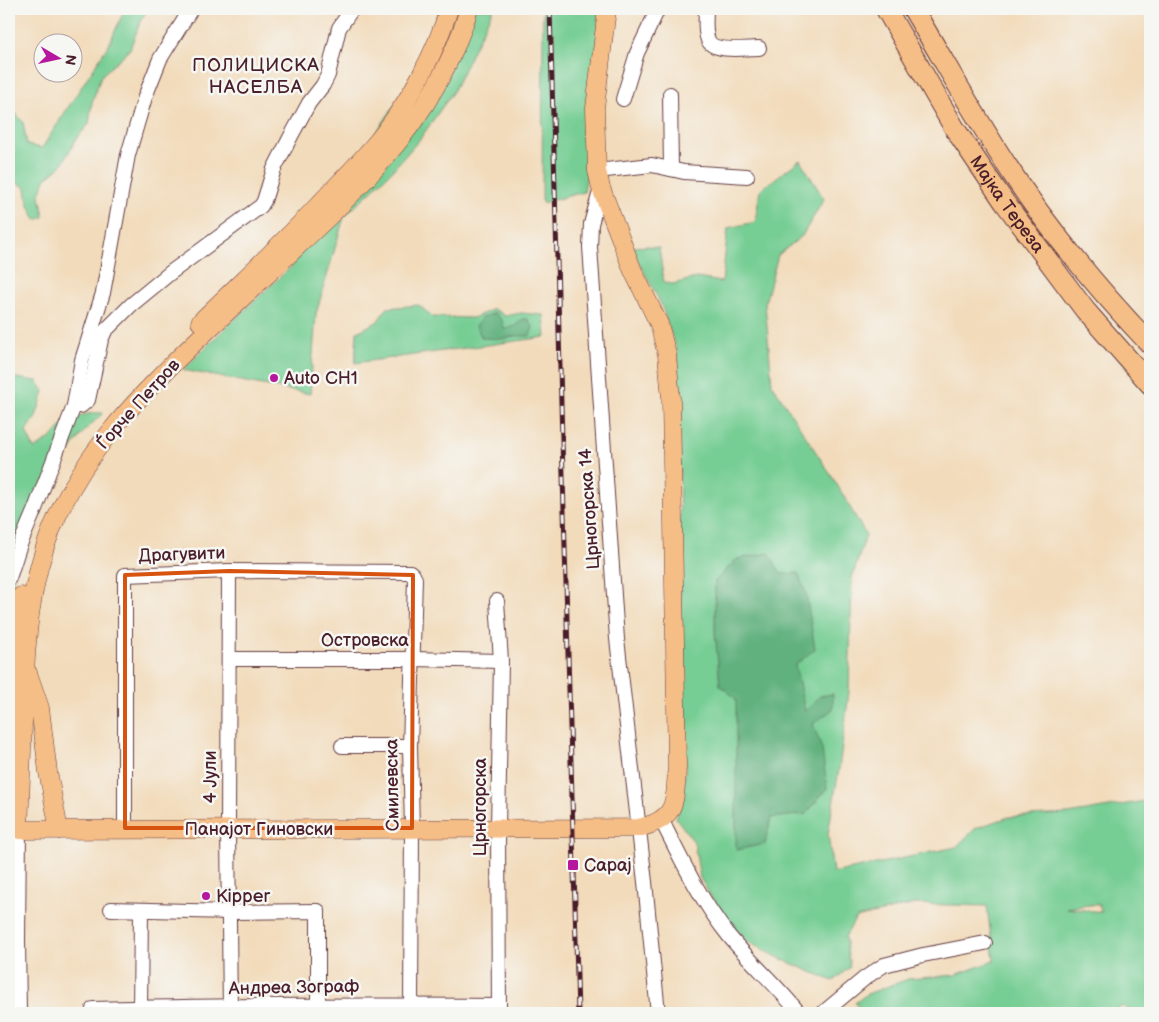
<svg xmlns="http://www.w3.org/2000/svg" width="1159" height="1022" viewBox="0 0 1159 1022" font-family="'Balsamiq Sans',sans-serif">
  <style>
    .green { fill: #77ce94; stroke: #607660; fill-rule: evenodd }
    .forest { fill: #61b17e; stroke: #566854 }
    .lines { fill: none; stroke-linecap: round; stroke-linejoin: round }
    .minor-casing { stroke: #633b41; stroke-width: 16 }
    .major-casing { stroke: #633b41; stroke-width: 19 }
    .highway-casing { stroke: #633b41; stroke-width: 22 }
    .minor { stroke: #fff; stroke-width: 14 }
    .major { stroke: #f6be87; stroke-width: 18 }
    .highway { stroke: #f6be87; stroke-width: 20 }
    .rail-casing { stroke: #4a1f2b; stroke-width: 5 }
    .rail { stroke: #f6f6f2; stroke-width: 3; stroke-dasharray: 9; stroke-linecap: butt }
    .marked { fill: none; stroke: #d8530f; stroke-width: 4; stroke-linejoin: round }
    .poi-dot { fill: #b5179e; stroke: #f6f6f2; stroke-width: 2 }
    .labels { text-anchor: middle; stroke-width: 5; stroke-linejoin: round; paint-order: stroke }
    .street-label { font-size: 18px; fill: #4a1f2b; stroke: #f6f6f2 }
    .poi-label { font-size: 18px; fill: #4a1f2b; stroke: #f6f6f2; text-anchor: start }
    .neighbourhood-label { font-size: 19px; letter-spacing: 1px; fill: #4a1f2b; stroke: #f6f6f2 }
  </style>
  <rect width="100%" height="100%" fill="#f6f6f2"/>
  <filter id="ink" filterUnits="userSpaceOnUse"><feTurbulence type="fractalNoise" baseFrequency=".02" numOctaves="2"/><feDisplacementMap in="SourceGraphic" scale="10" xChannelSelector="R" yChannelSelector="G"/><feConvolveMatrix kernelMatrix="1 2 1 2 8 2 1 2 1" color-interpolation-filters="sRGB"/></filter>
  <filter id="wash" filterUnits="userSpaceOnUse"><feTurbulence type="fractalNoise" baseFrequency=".0096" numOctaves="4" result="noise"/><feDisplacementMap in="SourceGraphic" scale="20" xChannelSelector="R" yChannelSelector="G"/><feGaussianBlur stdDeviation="1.12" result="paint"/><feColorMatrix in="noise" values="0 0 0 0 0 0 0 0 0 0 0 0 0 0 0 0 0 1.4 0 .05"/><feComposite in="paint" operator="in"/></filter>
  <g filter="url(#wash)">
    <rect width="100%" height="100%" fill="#f2dbbb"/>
    <g class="green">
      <polygon points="125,9 148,9 141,20 130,49 101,76 92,102 89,124 77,138 61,166 45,179 40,195 44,217 36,220 28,203 26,188 9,177 9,105 23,122 27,145 42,148 109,44"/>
      <polygon points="440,9 493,9 454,90 420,139 390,173 344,217 316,314 310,394 183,370 222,331 293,265 294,255 400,97 422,56"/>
      <polygon points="543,9 602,9 590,155 584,192 542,203"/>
      <path d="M800 160 824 199 802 236 778 255 765 303 772 384 836 483 866 535 852 578 849 692 839 769 828 834 833 873 956 847 976 828 1009 817 1068 814 1150 800V1013H1132L1123 1006 1109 1013H863L855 1003 867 994 908 979 955 975 994 961 987 906 915 904 856 918 845 937 850 967 833 981 781 959 748 942 720 912 700 878 694 842 676 818C693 769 683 729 682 679 679 584 680 489 679 394L677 351 661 304 631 247 648 246 659 248 664 283 673 284 696 278 722 282 728 228 755 222 760 190ZM1098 904 1102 912 1066 908Z"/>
      <polygon points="419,305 432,317 473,318 494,309 505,316 521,313 544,315 546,337 355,363 357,332 377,322 387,308"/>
      <polygon points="9,377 37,381 44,391 36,417 26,432 34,449 51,438 69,418 93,413 103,413 82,434 67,455 29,532 15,573 9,600"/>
    </g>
    <g class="forest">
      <polygon points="495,313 502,320 504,329 515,326 523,319 528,319 533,327 530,336 515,336 503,339 482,338 476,326 481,318"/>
      <polygon points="769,553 781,574 798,573 806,593 815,649 795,665 805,711 820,696 833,694 833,709 813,724 822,749 827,788 806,814 771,818 765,844 736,850 736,699 720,685 715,633 715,581 737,559"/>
    </g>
  </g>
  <g filter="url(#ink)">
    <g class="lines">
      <g class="minor-casing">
        <g id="minor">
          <path d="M706 9C706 18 704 31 708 40 713 53 747 48 759 48"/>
          <polyline points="670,94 671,169"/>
          <polyline points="623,99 637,53 658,9"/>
          <polyline points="597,171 652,165 684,172 747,176"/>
          <polyline points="601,188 591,224 590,247 617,639 645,882 658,1013"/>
          <polyline points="74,406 82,360 103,293 128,155 145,97 160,59 191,9"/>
          <polyline points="229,571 228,830 230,1013"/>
          <polyline points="9,578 19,547 35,509 74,406 81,406 88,400 101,340 105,331 131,305 170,273 261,206 264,201 274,169 291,136 309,103 323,85 328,75 339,28 352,9"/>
          <polyline points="497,601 501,661 498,829 499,1013"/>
          <polyline points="229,659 412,659 501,661"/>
          <polyline points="342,746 410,746"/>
          <path d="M662 821C682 861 701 901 729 936 751 963 778 986 799 1013"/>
          <polyline points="125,828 125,575 229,571 410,572 413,575 415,579 410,746 412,828 411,1006"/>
          <polyline points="9,884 9,829"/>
          <polyline points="111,909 229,912 318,911 318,1013"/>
          <polyline points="19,1013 18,939 19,830"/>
          <path d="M93 1013V1009C229 1005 364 1005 499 1006"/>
          <polyline points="140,1013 141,910"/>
          <polyline points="823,1013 865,978 884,965 923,955 985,943"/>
        </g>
      </g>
      <g class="major-casing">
        <g id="major">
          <path d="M469 9C461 36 450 61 436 86 406 140 361 186 317 228 275 268 233 306 191 346 134 401 83 454 52 528 30 582 26 639 24 697 22 741 21 785 19 830L638 828C677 820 675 802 677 767L671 399 667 355 659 324 633 271 601 188 597 171 595 108 607 9"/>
          <path d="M200 322C242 281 285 241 325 198 345 177 366 156 384 133 412 96 435 53 449 9"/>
          <polyline points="28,673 40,708 48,772 59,830"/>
          <polyline points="9,753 10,660 14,628 21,596"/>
        </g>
      </g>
      <g class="highway-casing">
        <g id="highway">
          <path id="s1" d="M886 9 955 129 1005 203 1085 310 1150 384"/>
          <path d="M913 9C941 56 968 104 997 150 1040 219 1094 285 1150 344"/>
        </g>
      </g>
      <use href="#minor" class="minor"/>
      <use href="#major" class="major"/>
      <use href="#highway" class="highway"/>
      <g class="rail-casing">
        <polyline id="rail" points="550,9 578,1013"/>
      </g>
      <use href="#rail" class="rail"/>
    </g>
  </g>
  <path class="marked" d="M229 571 413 575 412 828H125V575Z"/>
  <g class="poi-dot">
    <circle cx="274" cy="378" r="5"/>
    <rect x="567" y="859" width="12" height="12" rx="2.5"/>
    <circle cx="206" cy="896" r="5"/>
  </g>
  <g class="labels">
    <g class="street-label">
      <text dy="6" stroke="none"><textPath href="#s1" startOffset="230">Мајка Тереза</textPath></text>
      <text transform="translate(138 404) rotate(-48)" y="6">Ѓорче Петров</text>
      <text transform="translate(589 509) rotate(-94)" y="6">Црногорска 14</text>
      <text transform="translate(182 554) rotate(-2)" y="6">Драгувити</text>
      <text x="365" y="646">Островска</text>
      <text transform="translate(210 777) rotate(-90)" y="6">4 Јули</text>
      <text transform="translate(392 785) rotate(-91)" y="6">Смилевска</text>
      <text transform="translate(480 807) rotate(-90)" y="6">Црногорска</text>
      <text x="259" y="835">Панајот Гиновски</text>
      <text transform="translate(294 987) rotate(-1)" y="6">Андреа Зограф</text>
    </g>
    <g class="poi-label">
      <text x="284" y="384">Auto CH1</text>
      <text x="584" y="871">Сарај</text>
      <text x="216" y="902">Kipper</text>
    </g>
    <g class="neighbourhood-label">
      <text x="256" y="71">ПОЛИЦИСКА<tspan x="256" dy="22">НАСЕЛБА</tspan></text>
    </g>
  </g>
  <rect width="1159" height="1022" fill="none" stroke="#f6f6f2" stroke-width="30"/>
  <g transform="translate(58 58) rotate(99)"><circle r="24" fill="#f6f6f2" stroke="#b1a0a2"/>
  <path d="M0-4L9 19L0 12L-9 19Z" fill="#b5179e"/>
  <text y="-8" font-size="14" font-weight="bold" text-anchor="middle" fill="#4a1f2b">N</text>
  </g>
</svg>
